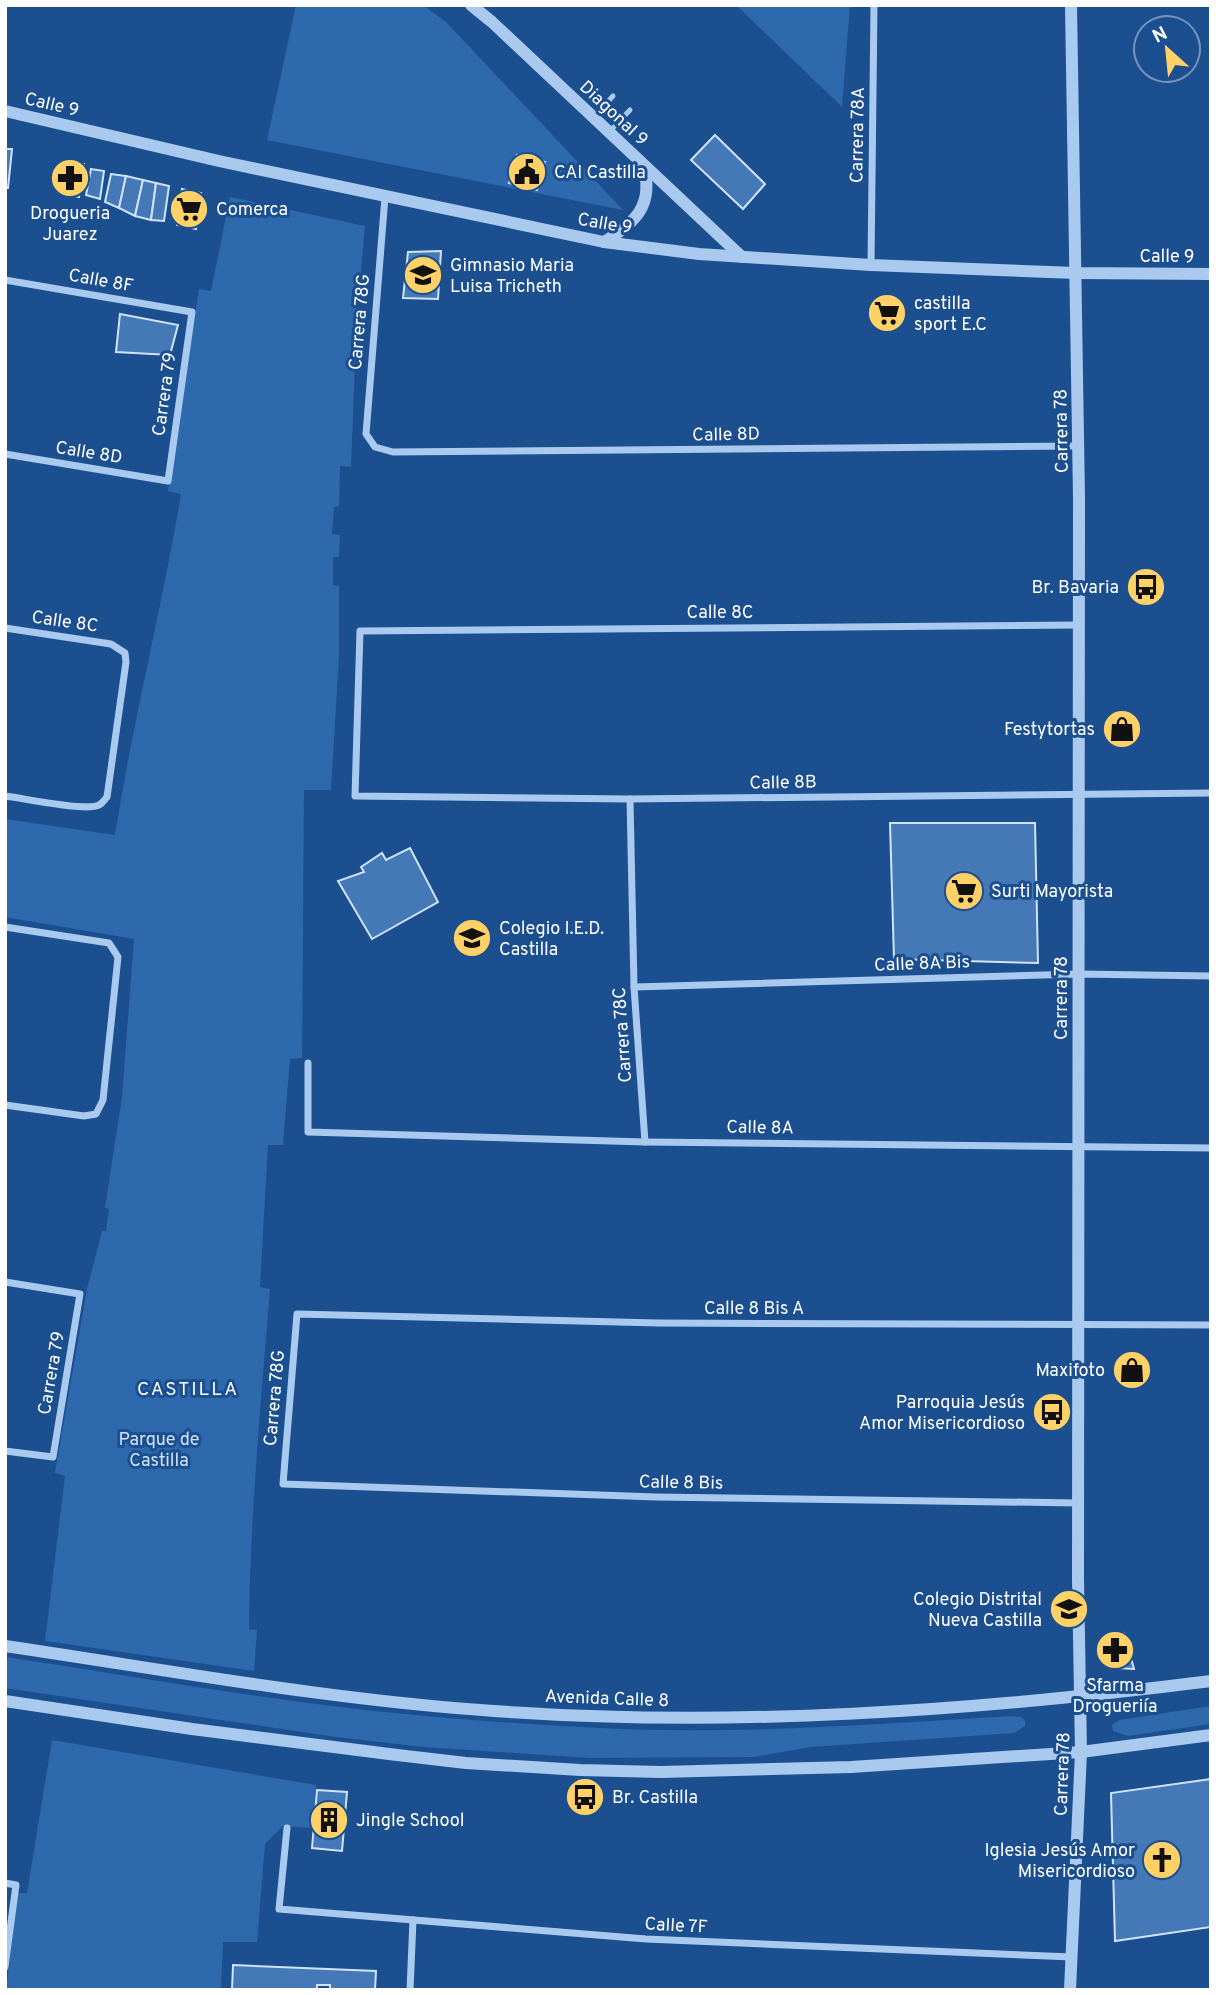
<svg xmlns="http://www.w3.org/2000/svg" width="1216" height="1995" viewBox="0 0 1216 1995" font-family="Overpass,sans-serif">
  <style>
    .green { fill: #2e69ad }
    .building { fill: #4478b7; stroke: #cfe3fa; stroke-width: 2 }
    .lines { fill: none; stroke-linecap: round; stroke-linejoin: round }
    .service { stroke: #a9c9ee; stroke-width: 5 }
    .minor { stroke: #a9c9ee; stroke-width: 7 }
    .tertiary { stroke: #a9c9ee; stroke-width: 12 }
    .labels { text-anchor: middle; stroke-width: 6; stroke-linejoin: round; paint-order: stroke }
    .street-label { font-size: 18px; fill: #fff; stroke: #1b4f8f }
    .poi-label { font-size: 18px; fill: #fff; stroke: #1b4f8f; text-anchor: start }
    .park-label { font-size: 18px; fill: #cfe3fa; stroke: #1b4f8f }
    .neighbourhood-label { font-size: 19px; letter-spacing: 2px; fill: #fff; stroke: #1b4f8f }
  </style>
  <rect width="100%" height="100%" fill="#1b4f8f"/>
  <g class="green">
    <polygon points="296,5 423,5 446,22 623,210 267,140"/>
    <polygon points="738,5 850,5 842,107 737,6"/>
    <path d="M230 197 365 226 357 314 351 467 340 466 339 506 334 507 332 534 340 535 339 557H333V585L339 586V656L331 790H304L302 1058 290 1059 283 1145H268L260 1287 270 1289C261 1402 250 1515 249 1629L257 1630 254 1671 45 1641 65 1476 55 1473 87 1289 102 1231H106L109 1209 105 1208 122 1097 134 939 5 917V819L115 835C133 720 162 608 181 494L168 491 199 289 211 291Z"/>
    <path d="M5 1657C107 1672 208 1690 309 1703 406 1716 503 1723 600 1728 737 1735 876 1724 1013 1716L1021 1717 1025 1720V1726L1014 1733 811 1747 754 1757 589 1758 424 1747 336 1737 5 1688Z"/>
    <polygon points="1211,1706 1211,1724 1128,1736 1113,1731 1112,1725 1119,1720"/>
    <polygon points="52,1740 316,1785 312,1828 283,1826 265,1844 257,1942 223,1942 221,1990 6,1990 18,1893 27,1893"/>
  </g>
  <g class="building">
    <polygon points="715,135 765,184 743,209 691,160"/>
    <polygon points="5,149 12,149 8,188 5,188"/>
    <polygon points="517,155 545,162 537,190 509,183"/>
    <polygon points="62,161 84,164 79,197 57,192"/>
    <polygon points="91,169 104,171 100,199 86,195"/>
    <polygon points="111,174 126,176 119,208 105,202"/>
    <polygon points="126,176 143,180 135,216 119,208"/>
    <polygon points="143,180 156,183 151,220 135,216"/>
    <polygon points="156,183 169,186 164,221 151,220"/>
    <polygon points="182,189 201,193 196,229 177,225"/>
    <polygon points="441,251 438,299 403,298 408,252"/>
    <polygon points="120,314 178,325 170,355 116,352"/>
    <polygon points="890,823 1035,823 1038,963 894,959"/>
    <polygon points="410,848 438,902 372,939 338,881 364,872 361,867 382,853 386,860"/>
    <polygon points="1124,1633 1134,1669 1117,1668 1105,1659 1100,1640"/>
    <polygon points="1211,1779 1211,1927 1115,1941 1111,1793"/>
    <polygon points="317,1790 347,1792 342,1851 312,1848"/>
    <polygon points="233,1965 376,1971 375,1990 330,1990 330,1985 317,1985 317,1990 232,1990"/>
  </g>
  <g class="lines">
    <g class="service">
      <polyline points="593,118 613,96"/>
      <polyline points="609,132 630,110"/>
    </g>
    <g class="minor">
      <polyline points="385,197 366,434 375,447 393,452 1079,446"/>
      <polyline points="871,265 874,5"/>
      <polyline points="5,280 192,312 168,481 5,454"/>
      <polyline points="1080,625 360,631 355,796 630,799 1211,793"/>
      <path d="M5 628 111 644 125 653 126 662 107 797C104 800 103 803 99 805 86 812 23 798 5 796"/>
      <polyline points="630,799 634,987 645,1142"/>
      <polyline points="5,927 109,943 118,957 103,1100 96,1114 84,1116 5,1105"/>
      <polyline points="634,987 1079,974 1211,976"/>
      <polyline points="308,1063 308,1132 645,1142 1211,1148"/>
      <polyline points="5,1282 80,1294 53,1457 5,1451"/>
      <polyline points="1078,1503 656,1497 283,1484 297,1314 658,1323 1211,1325"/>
      <polyline points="287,1828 279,1909 646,1939 1072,1957"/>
      <polyline points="5,1883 16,1885 5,1967"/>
      <polyline points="410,1990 413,1920"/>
    </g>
    <g class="tertiary">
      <polyline points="471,5 492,22 742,257"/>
      <polyline points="5,111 219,161 604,242 699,254 871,265 1076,273 1211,274"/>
      <path d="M604 242C635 223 655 205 643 165"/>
      <path d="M5 1646C168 1670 330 1700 494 1711 733 1728 973 1711 1211 1681"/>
      <polyline points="5,1701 192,1729 397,1755 466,1763 580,1770 661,1772 851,1767 1081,1752 1211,1735"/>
      <polyline points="1070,1990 1081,1752 1078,1579 1079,498 1071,5"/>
    </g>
  </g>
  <defs>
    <g id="civic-disc" transform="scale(2.0125)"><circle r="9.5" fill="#ffd166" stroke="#1b4f8f"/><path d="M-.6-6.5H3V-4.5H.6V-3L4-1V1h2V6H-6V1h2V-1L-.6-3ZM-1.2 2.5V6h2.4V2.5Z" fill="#111"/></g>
    <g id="pharmacy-disc" transform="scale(2.0125)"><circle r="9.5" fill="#ffd166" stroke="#1b4f8f"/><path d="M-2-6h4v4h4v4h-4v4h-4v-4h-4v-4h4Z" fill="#111"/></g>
    <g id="supermarket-disc" transform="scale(2.0125)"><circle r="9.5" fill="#ffd166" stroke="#1b4f8f"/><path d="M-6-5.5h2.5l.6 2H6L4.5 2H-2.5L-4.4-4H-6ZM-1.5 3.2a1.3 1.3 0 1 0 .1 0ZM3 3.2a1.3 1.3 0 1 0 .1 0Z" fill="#111"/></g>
    <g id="school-disc" transform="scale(2.0125)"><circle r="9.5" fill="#ffd166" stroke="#1b4f8f"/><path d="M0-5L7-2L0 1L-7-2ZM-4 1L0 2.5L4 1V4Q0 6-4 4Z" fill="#111"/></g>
    <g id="bus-disc" transform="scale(2.0125)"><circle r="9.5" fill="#ffd166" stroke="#1b4f8f"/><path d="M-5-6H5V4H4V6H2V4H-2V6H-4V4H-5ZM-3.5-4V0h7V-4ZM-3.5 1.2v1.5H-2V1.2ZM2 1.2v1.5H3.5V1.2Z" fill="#111"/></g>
    <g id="shop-disc" transform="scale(2.0125)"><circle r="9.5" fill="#ffd166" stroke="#1b4f8f"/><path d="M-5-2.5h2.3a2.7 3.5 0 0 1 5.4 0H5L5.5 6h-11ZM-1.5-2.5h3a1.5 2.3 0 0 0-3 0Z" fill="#111"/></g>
    <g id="building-disc" transform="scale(2.0125)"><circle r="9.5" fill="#ffd166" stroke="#1b4f8f"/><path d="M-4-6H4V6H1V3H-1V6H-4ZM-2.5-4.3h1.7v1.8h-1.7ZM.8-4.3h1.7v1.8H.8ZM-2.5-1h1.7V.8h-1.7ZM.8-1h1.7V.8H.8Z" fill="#111"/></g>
    <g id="church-disc" transform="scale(2.0125)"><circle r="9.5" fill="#ffd166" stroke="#1b4f8f"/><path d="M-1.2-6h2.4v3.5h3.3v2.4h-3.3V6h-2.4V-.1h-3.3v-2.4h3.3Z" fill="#111"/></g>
  </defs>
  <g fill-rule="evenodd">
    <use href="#civic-disc" x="527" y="172"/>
    <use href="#pharmacy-disc" x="70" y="178"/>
    <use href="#supermarket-disc" x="189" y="209"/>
    <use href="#school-disc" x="423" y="275"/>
    <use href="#supermarket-disc" x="887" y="313"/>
    <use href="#bus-disc" x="1146" y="587"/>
    <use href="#shop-disc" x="1122" y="729"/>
    <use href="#supermarket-disc" x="964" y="891"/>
    <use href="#school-disc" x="472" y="938"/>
    <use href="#shop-disc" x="1132" y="1370"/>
    <use href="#bus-disc" x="1052" y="1412"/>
    <use href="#school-disc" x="1069" y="1609"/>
    <use href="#pharmacy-disc" x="1115" y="1650"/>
    <use href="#bus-disc" x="585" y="1797"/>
    <use href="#building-disc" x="329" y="1820"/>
    <use href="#church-disc" x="1162" y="1860"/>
  </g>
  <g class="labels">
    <g class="street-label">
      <text transform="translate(52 104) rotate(13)" y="6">Calle 9</text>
      <text transform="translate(614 113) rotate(43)" y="6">Diagonal 9</text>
      <text transform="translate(857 135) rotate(-89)" y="6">Carrera 78A</text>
      <text transform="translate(605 223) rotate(9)" y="6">Calle 9</text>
      <text x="1167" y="262">Calle 9</text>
      <text transform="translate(101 280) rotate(10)" y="6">Calle 8F</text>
      <text transform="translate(359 322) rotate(-85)" y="6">Carrera 78G</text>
      <text transform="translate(164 394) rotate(-82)" y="6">Carrera 79</text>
      <text transform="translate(1061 431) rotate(-91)" y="6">Carrera 78</text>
      <text transform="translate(726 434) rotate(-1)" y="6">Calle 8D</text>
      <text transform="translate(89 452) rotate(9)" y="6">Calle 8D</text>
      <text x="720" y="618">Calle 8C</text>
      <text transform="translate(65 621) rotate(8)" y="6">Calle 8C</text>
      <text transform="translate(783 782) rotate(-1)" y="6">Calle 8B</text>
      <text transform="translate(922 963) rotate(-2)" y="6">Calle 8A Bis</text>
      <text transform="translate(1061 998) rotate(-90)" y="6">Carrera 78</text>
      <text transform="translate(622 1035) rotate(-94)" y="6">Carrera 78C</text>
      <text transform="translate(760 1127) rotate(1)" y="6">Calle 8A</text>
      <text x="754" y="1314">Calle 8 Bis A</text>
      <text transform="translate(51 1373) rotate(-80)" y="6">Carrera 79</text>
      <text transform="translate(274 1398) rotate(-85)" y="6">Carrera 78G</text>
      <text transform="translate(681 1482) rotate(1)" y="6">Calle 8 Bis</text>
      <text transform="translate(607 1698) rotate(2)" y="6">Avenida Calle 8</text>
      <text transform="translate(1062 1774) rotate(-88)" y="6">Carrera 78</text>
      <text transform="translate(676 1925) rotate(3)" y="6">Calle 7F</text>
    </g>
    <g class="poi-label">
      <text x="554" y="178">CAI Castilla</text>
      <text x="216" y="215">Comerca</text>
      <text x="70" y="219" text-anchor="middle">Drogueria<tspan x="70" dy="21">Juarez</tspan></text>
      <text x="450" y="271">Gimnasio Maria<tspan x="450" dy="21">Luisa Tricheth</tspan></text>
      <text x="914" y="309">castilla<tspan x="914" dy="21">sport E.C</tspan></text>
      <text x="1119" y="593" text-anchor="end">Br. Bavaria</text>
      <text x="1095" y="735" text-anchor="end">Festytortas</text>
      <text x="991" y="897">Surti Mayorista</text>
      <text x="499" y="934">Colegio I.E.D.<tspan x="499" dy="21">Castilla</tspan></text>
      <text x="1105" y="1376" text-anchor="end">Maxifoto</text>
      <text x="1025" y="1408" text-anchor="end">Parroquia Jesús<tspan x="1025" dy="21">Amor Misericordioso</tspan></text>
      <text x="1042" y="1605" text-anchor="end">Colegio Distrital<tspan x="1042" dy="21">Nueva Castilla</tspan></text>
      <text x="1115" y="1691" text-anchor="middle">Sfarma<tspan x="1115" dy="21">Drogueriía</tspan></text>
      <text x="612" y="1803">Br. Castilla</text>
      <text x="356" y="1826">Jingle School</text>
      <text x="1135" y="1856" text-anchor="end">Iglesia Jesús Amor<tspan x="1135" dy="21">Misericordioso</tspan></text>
    </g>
    <g class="park-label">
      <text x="159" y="1445">Parque de<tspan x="159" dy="21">Castilla</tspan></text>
    </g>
    <g class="neighbourhood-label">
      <text x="188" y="1395">CASTILLA</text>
    </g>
  </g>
  <rect width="1216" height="1995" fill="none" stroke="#ffffff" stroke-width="14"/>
  <g transform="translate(1167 49) rotate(333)"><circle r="33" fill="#1b4f8f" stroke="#7695bc" stroke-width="2"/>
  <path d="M0-5L12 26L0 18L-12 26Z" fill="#ffd166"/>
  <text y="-10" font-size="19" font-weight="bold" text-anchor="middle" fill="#ffffff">N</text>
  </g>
</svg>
